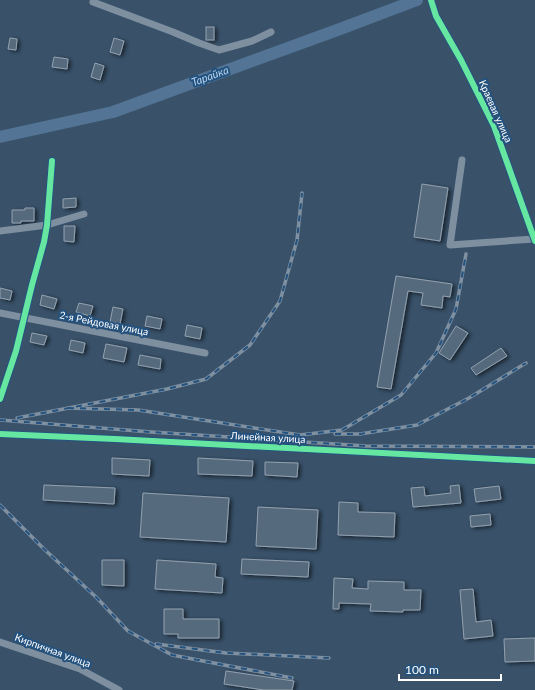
<svg xmlns="http://www.w3.org/2000/svg" width="535" height="690" viewBox="0 0 535 690" font-family="Lato,sans-serif">
  <style>
    .lines { fill: none; stroke-linecap: round; stroke-linejoin: round }
    .river { stroke: #537494; stroke-width: 12 }
    .building { fill: #566a7d; stroke: #92a1af; filter: url(#shadow) }
    .minor { stroke: #7e8fa0; stroke-width: 7 }
    .rail-casing { stroke: #7f90a0; stroke-width: 3.5 }
    .rail { stroke: #24527f; stroke-width: 2; stroke-dasharray: 6; stroke-linecap: butt }
    .cycleway-casing { stroke: #24527f; stroke-width: 8 }
    .cycleway { stroke: #66e7a1; stroke-width: 6 }
    .labels { text-anchor: middle; stroke-width: 4; stroke-linejoin: round; paint-order: stroke }
    .street-label { font-size: 10px; fill: #fff; stroke: #24527f }
    .water-label { font-size: 11px; font-style: italic; fill: #b5d3ee; stroke: #24527f }
  </style>
  <defs>
    <filter id="shadow"><feDropShadow dx="2.5" dy="1.5" stdDeviation="2" flood-color="#0009"/></filter>
  </defs>
  <rect width="100%" height="100%" fill="#39526a"/>
  <g class="lines">
    <polyline class="river" points="0,137 113,112 340,29 417,0"/>
  </g>
  <g class="building">
    <rect x="206" y="27" width="8" height="13"/>
    <polygon points="10,38 17,39 16,50 8,49"/>
    <polygon points="114,38 124,41 120,55 110,52"/>
    <polygon points="54,57 68,59 67,69 52,67"/>
    <polygon points="95,63 104,66 100,80 91,77"/>
    <polygon points="422,184 448,188 440,241 414,237"/>
    <polygon points="76,198 76,207 63,208 63,199"/>
    <polygon points="25,208 34,208 34,221 21,221 21,223 12,223 12,210 25,210"/>
    <polygon points="64,226 75,226 74,242 64,241"/>
    <polygon points="396,276 452,284 450,297 443,296 442,308 421,305 423,293 408,291 391,389 377,387"/>
    <polygon points="0,288 12,291 10,300 0,298"/>
    <polygon points="42,295 57,299 54,309 40,305"/>
    <polygon points="79,303 93,306 90,316 76,312"/>
    <polygon points="113,307 123,309 120,324 110,322"/>
    <polygon points="147,316 162,319 160,329 145,326"/>
    <polygon points="187,325 202,328 200,339 185,336"/>
    <polygon points="456,326 468,333 450,360 439,353"/>
    <polygon points="32,333 47,336 44,345 30,342"/>
    <polygon points="71,340 85,343 83,353 69,350"/>
    <polygon points="106,344 127,348 124,362 103,358"/>
    <polygon points="501,348 507,356 476,375 471,368"/>
    <polygon points="140,355 161,359 160,369 138,365"/>
    <polygon points="112,458 150,460 149,476 112,474"/>
    <polygon points="198,458 253,461 252,476 198,474"/>
    <polygon points="265,462 298,463 297,477 265,475"/>
    <polygon points="44,485 115,488 114,504 43,500"/>
    <polygon points="459,485 461,503 413,507 411,488 424,487 425,496 451,493 450,486"/>
    <polygon points="499,486 501,499 476,502 474,489"/>
    <polygon points="143,493 229,498 226,542 140,537"/>
    <polygon points="339,502 358,503 358,512 395,513 394,537 338,535"/>
    <polygon points="258,507 318,510 316,549 256,546"/>
    <polygon points="490,514 491,525 471,527 470,516"/>
    <polygon points="242,559 309,562 308,577 241,574"/>
    <polygon points="102,560 124,560 124,586 102,585"/>
    <polygon points="157,560 216,564 215,577 223,578 222,593 155,589"/>
    <polygon points="334,578 353,579 352,588 368,589 368,581 404,582 404,590 421,590 420,610 403,610 403,612 370,611 371,604 339,603 339,609 333,609"/>
    <polygon points="473,589 476,622 491,620 493,636 464,639 460,590"/>
    <polygon points="164,609 183,609 183,619 219,619 219,638 178,638 178,634 164,634"/>
    <polygon points="535,638 535,661 505,662 504,639"/>
    <polygon points="226,671 294,681 292,690 264,690 224,684"/>
  </g>
  <g class="lines">
    <g class="minor">
      <polyline points="431,0 436,16 461,60 494,126 535,241"/>
      <polyline points="93,2 173,32 199,43 219,50 252,41 271,32"/>
      <polyline points="462,160 450,245 534,239"/>
      <polyline points="0,231 47,225 84,214"/>
      <polyline points="0,313 205,353"/>
      <polyline points="0,399 16,351 32,285 44,242 47,225 52,161"/>
      <polyline points="0,434 115,439 535,461"/>
      <polyline points="0,642 80,669 119,690"/>
    </g>
    <g class="rail-casing">
      <g id="rail">
        <polyline points="68,408 138,410 300,435 342,430 401,395 436,353 456,309 466,254"/>
        <polyline points="17,418 167,389 206,379 250,345 280,301 297,240 302,193"/>
        <polyline points="0,420 151,432 366,446 535,447"/>
        <polyline points="335,434 360,434 417,425 469,398 526,363"/>
        <polyline points="0,505 44,549 97,598 128,631 172,655 292,678"/>
        <polyline points="156,644 226,653 329,658"/>
      </g>
    </g>
    <use href="#rail" class="rail"/>
    <g class="cycleway-casing">
      <g id="cycleway">
        <polyline points="431,0 436,16 461,60 494,126 535,241"/>
        <polyline points="0,399 16,351 32,285 44,242 47,225 52,161"/>
        <polyline points="0,434 115,439 535,461"/>
      </g>
    </g>
    <use href="#cycleway" class="cycleway"/>
  </g>
  <g class="labels">
    <g class="street-label">
      <text transform="translate(496 111) rotate(66)" y="4">Краевая улица</text>
      <text transform="translate(104 323) rotate(11)" y="4">2-я Рейдовая улица</text>
      <text transform="translate(268 437) rotate(3)" y="4">Линейная улица</text>
      <text transform="translate(53 650) rotate(20)" y="4">Кирпичная улица</text>
    </g>
    <g class="water-label">
      <text transform="translate(210 76) rotate(-20)" y="4">Тарайка</text>
    </g>
  </g>
  <path d="M399 674v6h102v-6" fill="none" stroke="#ffffff" stroke-width="2"/>
  <text x="405" y="674" font-size="12" fill="#ffffff" stroke="#24527f" stroke-width="3" paint-order="stroke">100 m</text>
</svg>
